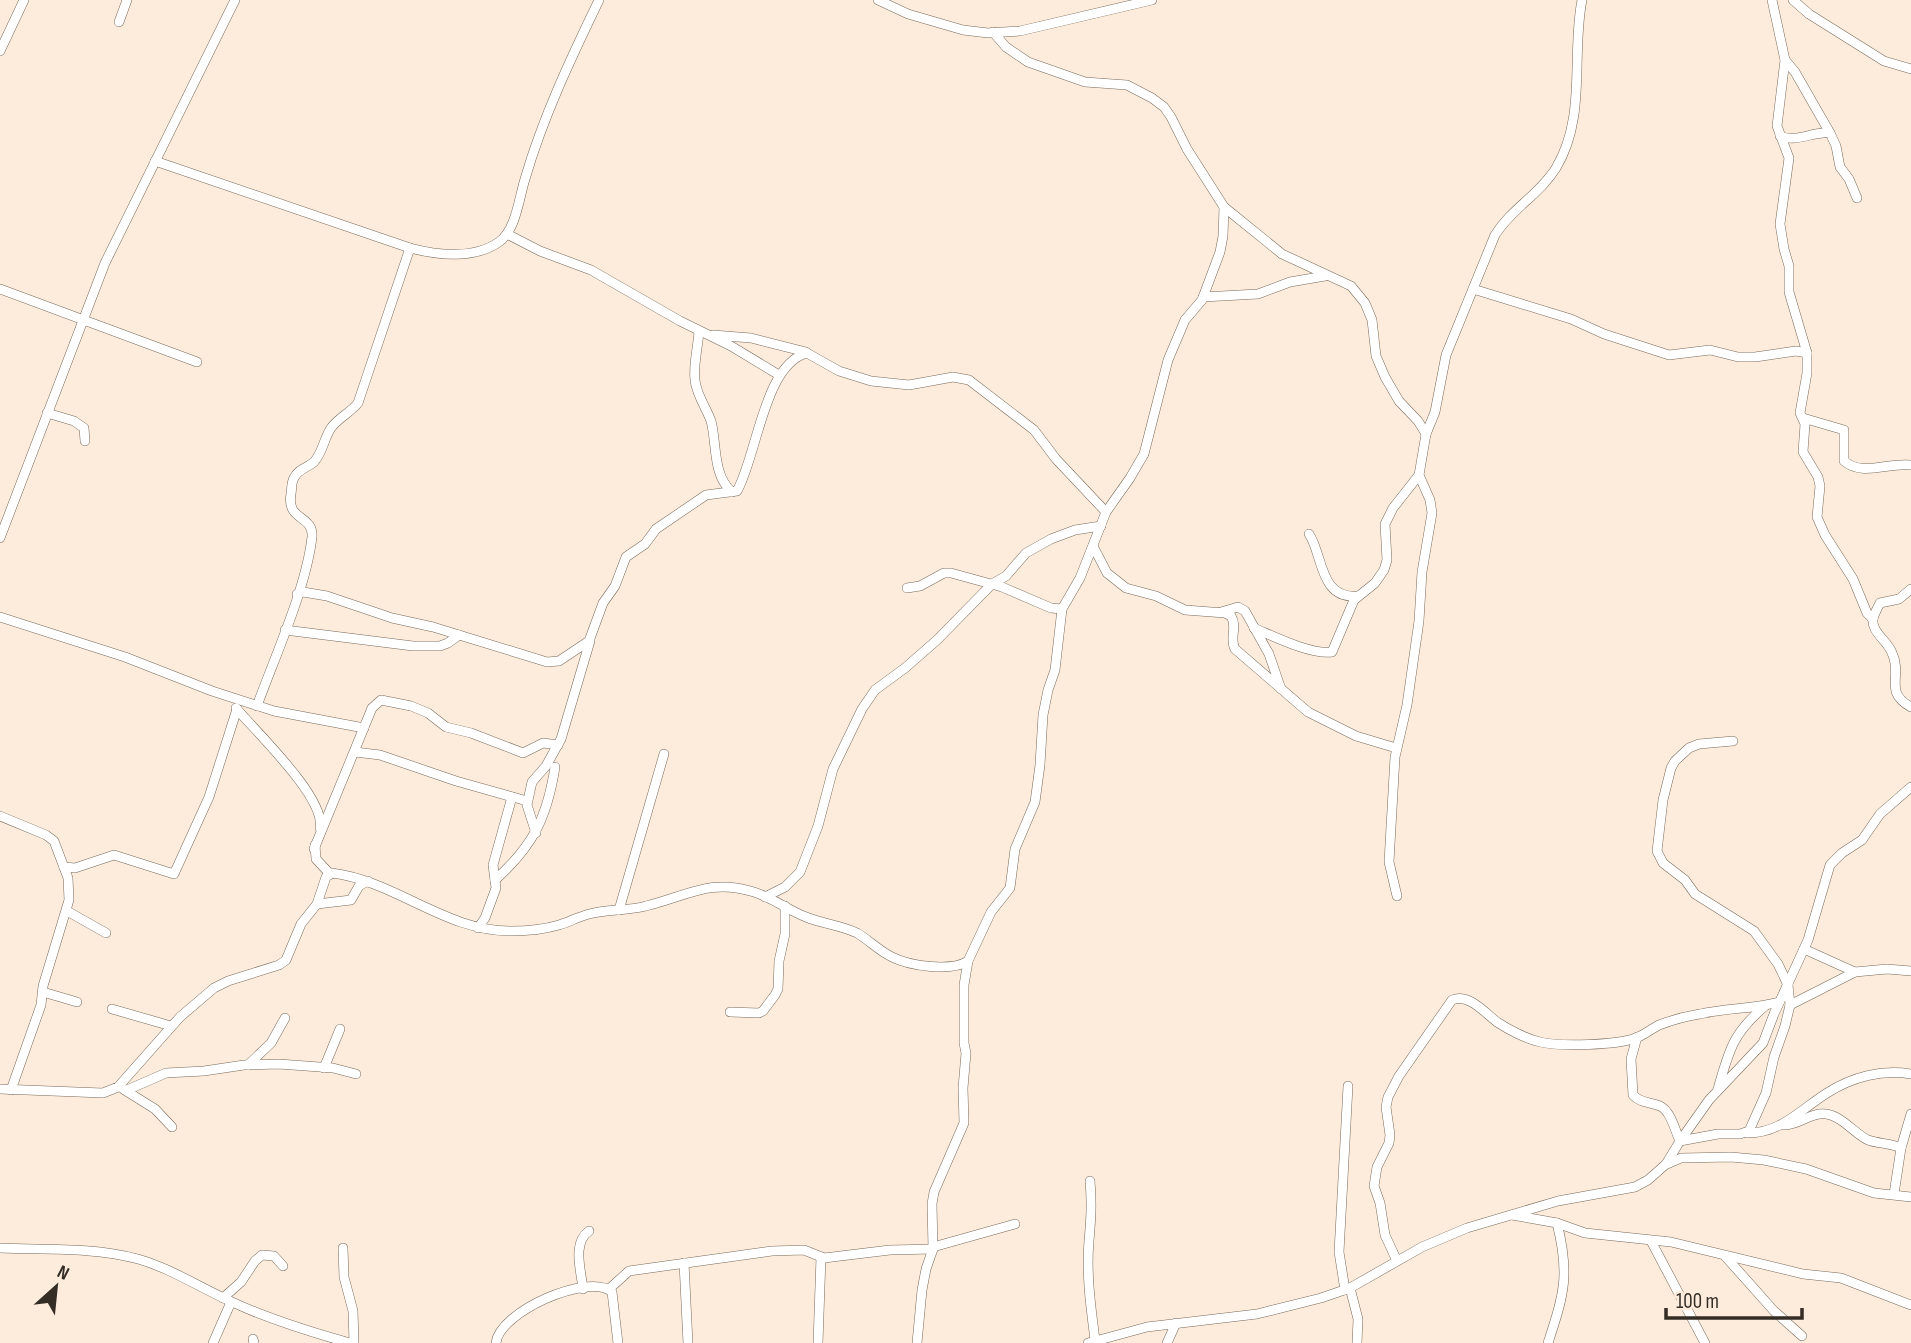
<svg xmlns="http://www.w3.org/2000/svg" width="1911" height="1343" viewBox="0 0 1911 1343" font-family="'Sofia Sans Condensed',sans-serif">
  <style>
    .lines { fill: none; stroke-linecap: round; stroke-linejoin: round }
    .minor-casing { stroke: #78695a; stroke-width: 10 }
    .minor { stroke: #fff; stroke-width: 9 }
  </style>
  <rect width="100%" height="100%" fill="#fdecdb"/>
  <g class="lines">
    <g class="minor-casing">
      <g id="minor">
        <polyline points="878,0 908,14 963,30 988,33 1020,31 1152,0"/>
        <polyline points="1772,0 1785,60 1777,126 1789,158 1780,224 1784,249 1789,266 1789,292 1807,353"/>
        <polyline points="1793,0 1809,14 1884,61 1911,69"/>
        <polyline points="119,22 127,0"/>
        <polyline points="0,51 24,0"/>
        <polyline points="1785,60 1795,72 1830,133"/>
        <path d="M1780 136C1797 143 1813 131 1830 133L1836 146 1840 167 1849 179 1857 198"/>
        <path d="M155 161 410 248C437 255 473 260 499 242 516 230 519 198 525 179 543 117 571 58 599 0"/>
        <polyline points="1224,207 1282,254 1351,286 1365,303 1372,320 1376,356 1385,377 1399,401 1418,421 1426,434 1419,475 1430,500 1432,513 1422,572 1419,621 1407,705 1395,757 1389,862 1397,896"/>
        <polyline points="507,234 540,251 591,270 680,321 731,346 779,375"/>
        <polyline points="0,289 197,362"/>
        <polyline points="1473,289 1571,319 1604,334 1669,355 1710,350 1738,357 1755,357 1796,351 1807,353 1807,373 1800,413 1805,424 1803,452 1818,477 1820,486 1817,517 1825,535 1853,579 1867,613 1873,619"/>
        <polyline points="1203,297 1258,294 1290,282 1325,276"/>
        <path d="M699 331C698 348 693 364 695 380 696 394 706 407 711 421 717 442 712 475 732 492"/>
        <polyline points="713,335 751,338 806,352"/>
        <polyline points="47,413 74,421 84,428 85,441"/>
        <path d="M1803 418 1844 430V461C1863 477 1889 462 1911 465"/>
        <path d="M1426 434 1435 412 1446 355 1495 235C1511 209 1540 194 1556 168 1587 116 1571 56 1582 0"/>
        <path d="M1309 534C1323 554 1319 600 1358 596"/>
        <polyline points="0,538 105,263 235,0"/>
        <path d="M1093 546 1107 573 1126 588 1156 596 1185 610 1225 613 1231 616C1238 627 1229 638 1235 649L1308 712 1356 736 1396 748"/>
        <polyline points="907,588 920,586 944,573 951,573 1002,587 1051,608 1062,609"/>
        <path d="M1911 589 1899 599 1880 603C1878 607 1874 614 1873 619 1871 632 1888 641 1892 653 1903 676 1883 692 1911 707"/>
        <path d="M297 594 303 592 327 596 392 618 433 627 547 662 559 661 589 641 603 603 615 586 626 557 645 544 656 529 706 495 737 491C757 456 764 364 807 353L839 371 871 381 909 385 953 377 969 380 1034 430 1056 459 1106 512"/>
        <polyline points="1221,612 1238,607 1245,611 1269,654 1281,689"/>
        <polyline points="0,617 125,657 212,691 274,711 364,728"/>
        <path d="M1254 628C1273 636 1311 655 1332 652L1354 600 1375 583 1384 570 1387 560 1385 524 1393 508 1419 475"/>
        <polyline points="285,630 413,646 440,646 448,643 459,635"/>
        <path d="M257 706C275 656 306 589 312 537 314 515 286 521 291 494 292 489 291 483 294 478 298 469 307 468 314 462 323 452 324 438 331 428 338 418 350 413 358 403L410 248"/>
        <path d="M236 708C256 732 326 798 320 828"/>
        <polyline points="355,752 380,755 456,781 527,801"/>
        <polyline points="0,816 46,835 54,841 68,878 69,900 43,986 41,1005 11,1090"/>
        <polyline points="536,833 527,805 532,782 546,766 561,739 590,641"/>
        <polyline points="315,845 316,859 330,874"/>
        <polyline points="314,849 372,708 381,700 411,706 428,713 446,727 471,733 523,753 543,743 558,745"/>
        <polyline points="64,867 75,868 114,855 174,874 209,797 237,709"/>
        <path d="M495 880C533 846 547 818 555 767"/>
        <polyline points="765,897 785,887 800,872 818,826 833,769 862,709 875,690 905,668 937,640 992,584 1006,576 1026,553 1051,539 1075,530 1101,526"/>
        <polyline points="317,904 351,900 359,886 368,881"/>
        <polyline points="619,910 664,754"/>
        <polyline points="67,911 106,933"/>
        <polyline points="478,928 485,918 496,888 493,865 512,797"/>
        <polyline points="1804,949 1855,972 1887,969 1911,971"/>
        <polyline points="43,992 77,1002"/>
        <polyline points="1790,1005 1855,972"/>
        <polyline points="112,1009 171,1026"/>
        <polyline points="730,1012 759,1013 763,1011 775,995 778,989 779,961 785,934 785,906"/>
        <path d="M1637 1037 1631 1059 1633 1095C1640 1103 1650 1102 1660 1106 1671 1111 1675 1131 1680 1141"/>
        <polyline points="248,1065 271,1043 285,1018"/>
        <polyline points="324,1068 340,1029"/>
        <path d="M0 1089 103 1093 118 1087 180 1017 214 988 228 981 279 965 286 960 301 924 317 904 326 877 332 873C396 881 446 932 512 931 526 931 545 929 559 925 569 922 578 917 589 914 607 909 628 911 646 906 688 896 709 878 754 892 773 898 788 910 806 917 823 924 841 925 857 933 869 940 879 951 892 957 910 966 951 972 968 961L991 912 1010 888 1015 849 1035 802 1040 765 1043 715 1048 690 1055 670 1062 609 1080 578 1106 512 1130 478 1144 454 1168 360 1185 320 1202 300 1220 252 1223 236 1224 207 1187 149 1171 117 1164 107 1152 98 1127 85 1085 82 1028 62 1006 47 993 32"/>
        <polyline points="123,1089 155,1109 172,1127"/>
        <path d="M1718 1089C1729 1050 1733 1033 1765 1006"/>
        <polyline points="127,1090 166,1073 204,1071 244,1065 279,1064 333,1068 356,1074"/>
        <path d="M1784 1125C1799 1125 1811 1112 1826 1114 1842 1116 1855 1134 1868 1140 1879 1144 1891 1143 1901 1148"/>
        <path d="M1746 1133C1780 1134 1800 1110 1827 1093 1852 1077 1882 1069 1911 1074"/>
        <polyline points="1680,1141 1709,1100 1763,1043 1774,1014 1808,940 1830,865 1842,853 1862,840 1880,814 1911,787"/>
        <polyline points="1666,1164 1680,1141 1718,1134 1740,1134 1749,1131 1766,1093 1774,1057 1785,1026 1790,1005 1788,985 1778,964 1754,931 1695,894 1685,880 1663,863 1657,851 1663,800 1671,768 1675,761 1689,748 1699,744 1733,741"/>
        <path d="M1090 1181C1092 1204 1091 1218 1089 1241 1086 1274 1091 1308 1095 1340"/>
        <polyline points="1894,1194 1901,1148 1911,1114"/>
        <polyline points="1512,1215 1557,1223 1585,1233 1671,1242 1803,1274 1841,1278 1911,1305"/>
        <polyline points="1651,1241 1705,1343"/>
        <polyline points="933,1247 1015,1224"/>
        <path d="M0 1248C46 1250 92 1247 138 1259 170 1268 199 1287 230 1301 268 1319 310 1332 350 1343"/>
        <polyline points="343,1248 344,1277 353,1311 354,1343"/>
        <polyline points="1725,1256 1774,1311 1802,1336"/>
        <path d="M1397 1261 1385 1235 1380 1203 1374 1186 1377 1167 1389 1143 1390 1135 1386 1107 1388 1097 1399 1076 1452 1000C1469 993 1485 1013 1497 1022 1509 1030 1527 1039 1540 1042 1562 1047 1616 1045 1636 1038 1644 1035 1651 1029 1659 1025 1672 1020 1687 1016 1700 1014 1726 1008 1753 1009 1779 1002"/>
        <polyline points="684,1263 688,1343"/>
        <polyline points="1350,1288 1358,1319 1357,1343"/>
        <path d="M583 1289C581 1270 572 1243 589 1231"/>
        <polyline points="609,1289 629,1271 772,1251 804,1250 824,1258 890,1250 933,1249"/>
        <polyline points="1345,1290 1339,1252 1348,1086"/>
        <polyline points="223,1298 241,1282 255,1261 262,1255 274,1256 283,1266"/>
        <polyline points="253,1339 254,1343"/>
        <polyline points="213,1343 231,1302"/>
        <path d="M496 1343C499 1312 588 1272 612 1292L618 1343"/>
        <polyline points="818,1343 821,1257"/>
        <polyline points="917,1343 922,1290 926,1269 933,1249 932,1204 934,1192 964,1123 963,1088 966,1053 964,1043 964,985 968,961"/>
        <polyline points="1088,1343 1147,1327 1257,1314 1321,1298 1350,1288 1422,1247 1467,1228 1558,1201 1635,1187 1648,1180 1665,1165 1681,1158 1731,1157 1764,1160 1806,1169 1874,1193 1911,1197"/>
        <polyline points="1167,1343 1176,1323"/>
        <path d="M1548 1343C1564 1294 1570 1275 1557 1223"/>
      </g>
    </g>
    <use href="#minor" class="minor"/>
  </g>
  <g transform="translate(56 1287) rotate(27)" stroke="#fdecdb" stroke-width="5" paint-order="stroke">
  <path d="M0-5L12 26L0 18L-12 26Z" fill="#332d26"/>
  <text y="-10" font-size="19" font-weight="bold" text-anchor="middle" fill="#332d26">N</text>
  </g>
  <path d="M1666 1308v10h136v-10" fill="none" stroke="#332d26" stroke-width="3.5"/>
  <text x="1676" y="1308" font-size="21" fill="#332d26" stroke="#fdecdb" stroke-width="5" paint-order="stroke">100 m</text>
</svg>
